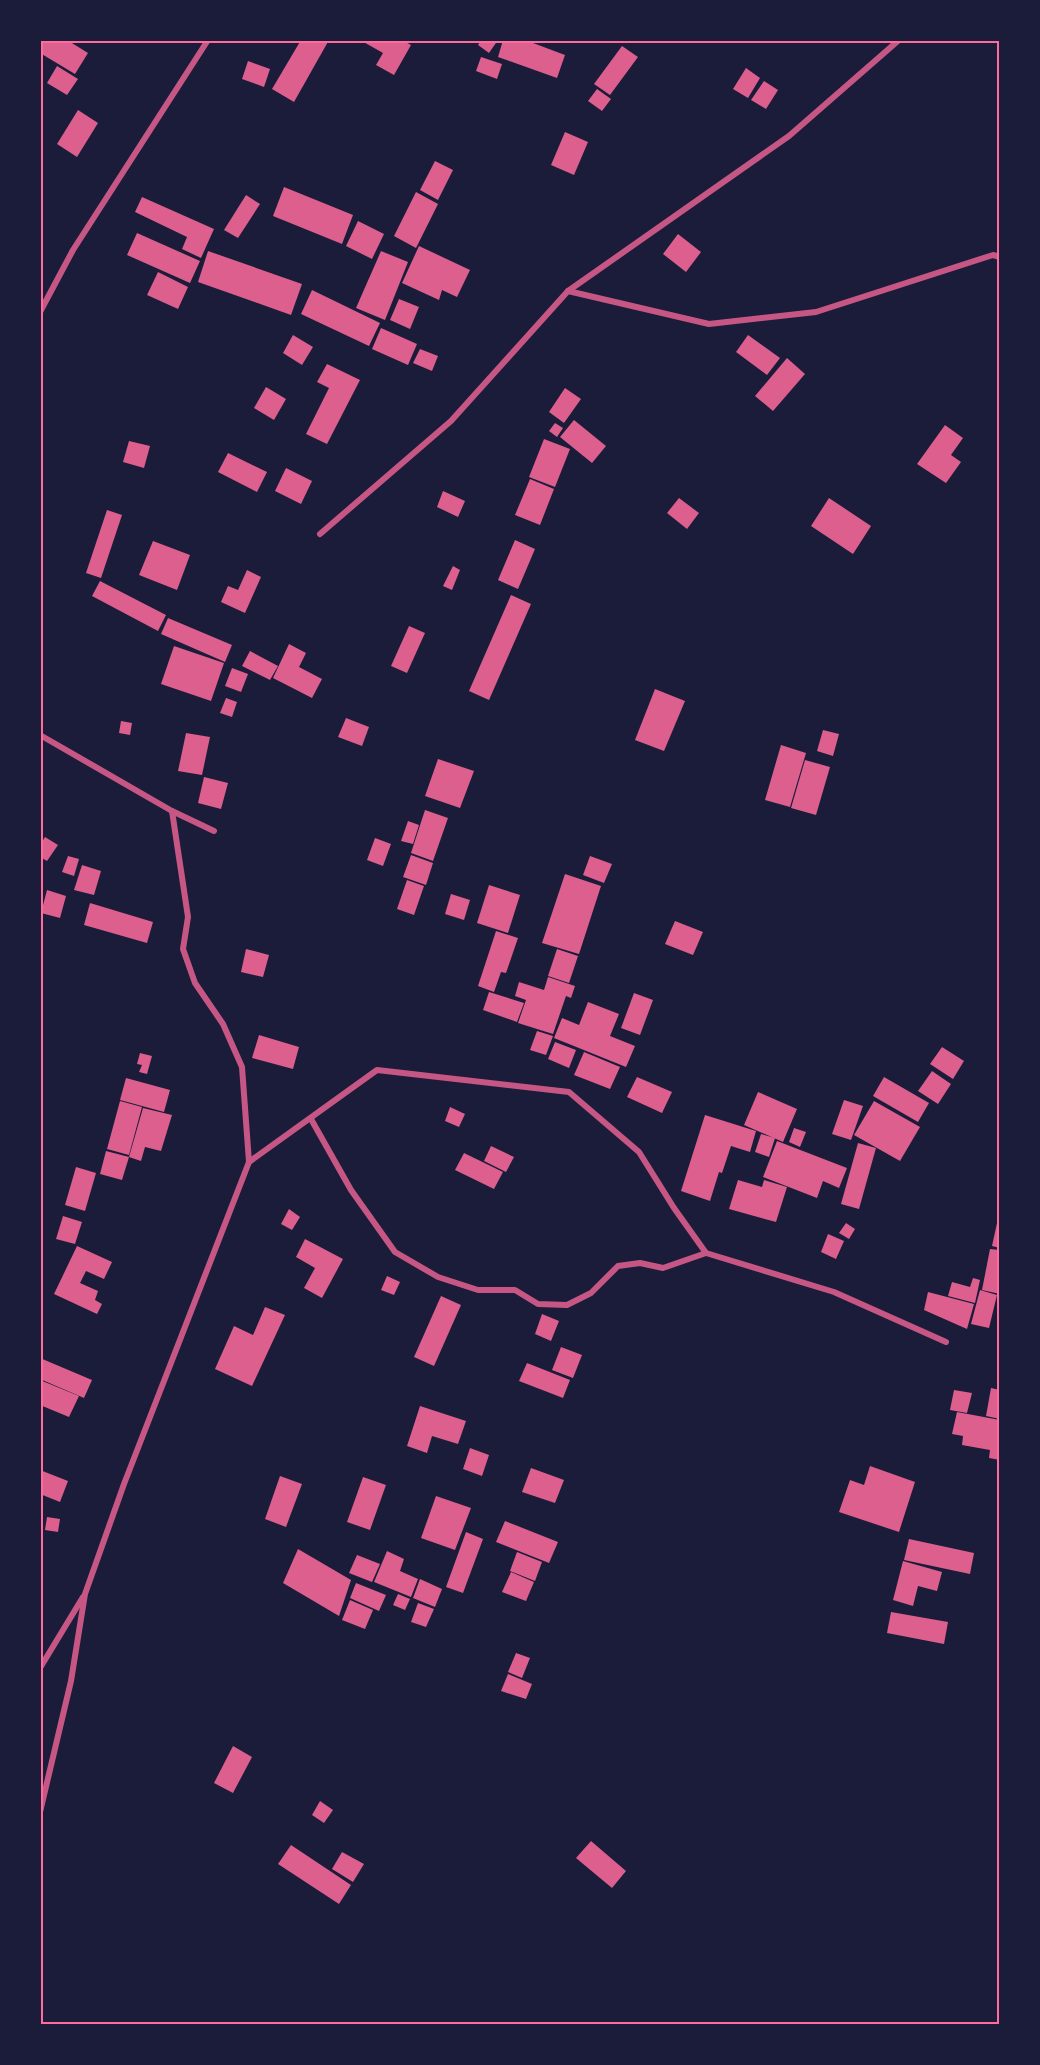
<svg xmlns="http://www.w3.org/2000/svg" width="1040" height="2065" viewBox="0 0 1040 2065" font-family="'Fira Sans',sans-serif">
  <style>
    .building { fill: #dd5f8e }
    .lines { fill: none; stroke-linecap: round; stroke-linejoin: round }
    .minor { stroke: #c65784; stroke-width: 6 }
    .neatline { fill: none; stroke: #ff6b9d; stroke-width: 2 }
  </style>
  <rect width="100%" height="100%" fill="#1b1b3a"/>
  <g class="building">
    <polygon points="40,40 67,40 88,53 75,74 40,53"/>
    <polygon points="301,40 329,40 294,102 272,89"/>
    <polygon points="360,40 402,40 411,45 394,75 376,65 383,53"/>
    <polygon points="481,40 498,40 489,53 478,45"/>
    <polygon points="503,40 525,40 565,55 557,78 498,57"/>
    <polygon points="622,46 638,57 610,95 594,84"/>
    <polygon points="481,57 502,64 497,79 476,71"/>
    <polygon points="248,61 270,69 264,87 242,79"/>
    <polygon points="57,66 78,79 67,95 47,83"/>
    <polygon points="746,68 760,78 748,98 733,89"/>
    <polygon points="764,81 778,90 766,109 751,100"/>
    <polygon points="597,89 611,99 602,111 588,101"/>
    <polygon points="78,110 98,123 77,157 57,144"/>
    <polygon points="565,132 588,142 574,175 551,165"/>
    <polygon points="435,161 453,170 438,200 420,190"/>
    <polygon points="284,187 353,215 342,244 273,216"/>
    <polygon points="416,192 438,204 416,248 394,236"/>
    <polygon points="246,195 260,204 238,238 224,230"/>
    <polygon points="142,197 214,229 201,258 182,249 187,237 135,212"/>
    <polygon points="358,221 384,234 372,259 346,246"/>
    <polygon points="137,233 200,261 190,283 127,255"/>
    <polygon points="678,234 701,252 686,272 663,254"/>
    <polygon points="419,246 470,270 457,297 442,290 439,300 402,283"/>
    <polygon points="208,251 302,284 291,315 198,282"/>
    <polygon points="381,251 408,262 385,320 356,308"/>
    <polygon points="158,272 188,287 178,309 147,295"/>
    <polygon points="312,290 380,323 369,346 301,314"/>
    <polygon points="399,299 419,307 410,329 390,320"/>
    <polygon points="381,328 417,344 408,365 372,349"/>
    <polygon points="293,335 313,347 302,365 283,353"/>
    <polygon points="748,335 780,358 767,375 736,352"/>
    <polygon points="420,349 438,356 432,371 413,363"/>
    <polygon points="787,358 805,374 773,411 755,396"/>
    <polygon points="327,364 360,380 327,444 306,434 329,388 317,382"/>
    <polygon points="266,387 286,399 274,420 254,408"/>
    <polygon points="565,388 581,399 564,423 549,412"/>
    <polygon points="574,420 606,446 592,463 560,437"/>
    <polygon points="555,423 563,428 557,437 549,431"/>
    <polygon points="945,425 963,438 951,455 961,462 946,483 917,464"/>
    <polygon points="544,439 570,449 555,487 529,477"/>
    <polygon points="129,441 150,446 144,468 123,462"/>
    <polygon points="228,453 267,472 257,492 218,472"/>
    <polygon points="286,468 312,481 301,504 275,491"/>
    <polygon points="530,479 554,489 540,525 515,515"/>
    <polygon points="443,491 465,501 458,517 437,507"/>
    <polygon points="679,498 699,513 687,529 667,513"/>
    <polygon points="829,498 871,526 853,554 811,526"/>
    <polygon points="107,510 122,515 101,578 86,573"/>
    <polygon points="515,540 535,549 518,589 498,580"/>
    <polygon points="153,541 190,555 177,590 139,575"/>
    <polygon points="453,566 460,570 452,590 443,586"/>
    <polygon points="247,570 261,577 245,613 221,602 228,586 238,590"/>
    <polygon points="100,581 166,615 158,631 92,596"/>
    <polygon points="511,595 531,604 489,700 469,691"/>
    <polygon points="168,618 232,645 225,662 161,634"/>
    <polygon points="409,626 425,633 407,673 391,666"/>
    <polygon points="289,644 306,653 299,667 322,679 312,698 273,678"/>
    <polygon points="174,646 224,663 211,701 161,684"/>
    <polygon points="250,651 278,666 270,680 242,666"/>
    <polygon points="232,668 248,674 241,692 225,686"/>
    <polygon points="655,689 685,701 664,751 635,740"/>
    <polygon points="226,698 237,702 232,717 220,713"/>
    <polygon points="346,718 369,727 362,746 338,737"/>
    <polygon points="121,721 132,723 130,735 119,733"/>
    <polygon points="823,730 839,734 833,756 817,751"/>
    <polygon points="186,733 210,737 202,775 178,771"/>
    <polygon points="781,745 806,753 790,807 765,800"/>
    <polygon points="438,759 474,771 460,808 425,796"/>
    <polygon points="805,760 830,767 816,815 791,808"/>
    <polygon points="204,777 228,783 221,809 198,803"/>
    <polygon points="425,810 448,818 433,861 411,853"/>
    <polygon points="408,821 419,825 413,844 401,841"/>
    <polygon points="45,837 58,845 47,861 40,857 40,845"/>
    <polygon points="375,838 391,844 383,866 367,860"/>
    <polygon points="411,855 433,863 426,885 403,877"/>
    <polygon points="68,856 79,859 74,876 62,872"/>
    <polygon points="590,856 612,864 604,883 583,875"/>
    <polygon points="82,865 101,871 94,895 74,890"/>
    <polygon points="565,874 601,886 579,954 542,943"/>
    <polygon points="407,880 424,886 414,915 397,909"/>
    <polygon points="489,885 520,895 508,933 477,923"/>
    <polygon points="47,890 66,896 60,918 41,913"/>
    <polygon points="451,894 470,900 464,920 445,914"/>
    <polygon points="90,903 153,922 147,943 84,925"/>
    <polygon points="675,921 703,932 693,955 665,944"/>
    <polygon points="496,931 518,938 506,973 501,972 494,992 478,986"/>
    <polygon points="246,949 269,955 263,977 241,972"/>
    <polygon points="557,949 578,956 569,983 548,976"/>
    <polygon points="548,977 575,986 571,998 566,996 553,1034 518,1023 526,1000 515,996 519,982 544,990"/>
    <polygon points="489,992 524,1003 517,1022 483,1010"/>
    <polygon points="634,993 653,1000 640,1035 621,1028"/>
    <polygon points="588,1002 619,1014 610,1036 635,1046 626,1067 554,1038 562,1018 579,1025"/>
    <polygon points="537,1031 553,1036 546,1055 530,1050"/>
    <polygon points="259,1035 299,1047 293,1069 252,1058"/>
    <polygon points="555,1042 576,1050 569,1068 548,1059"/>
    <polygon points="942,1047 964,1061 953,1079 930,1064"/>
    <polygon points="584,1052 620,1067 610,1089 574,1075"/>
    <polygon points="140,1053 152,1056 147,1074 139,1072 142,1065 137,1064"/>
    <polygon points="932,1071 951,1084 938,1104 918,1091"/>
    <polygon points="637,1077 672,1092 662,1113 627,1097"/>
    <polygon points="884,1077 929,1103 918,1122 873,1096"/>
    <polygon points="126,1078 170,1090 164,1112 120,1100"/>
    <polygon points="758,1092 797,1109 783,1142 744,1125"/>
    <polygon points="844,1100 863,1106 851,1140 832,1134"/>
    <polygon points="120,1101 142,1107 129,1155 107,1149"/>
    <polygon points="874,1101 920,1127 900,1161 854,1135"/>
    <polygon points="450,1107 465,1114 459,1127 445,1121"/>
    <polygon points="143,1108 172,1115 161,1151 145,1147 141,1161 129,1157"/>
    <polygon points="705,1115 756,1131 750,1152 731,1146 722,1173 719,1172 710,1201 681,1191"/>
    <polygon points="794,1128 806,1132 800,1147 789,1142"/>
    <polygon points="761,1134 775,1138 769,1157 755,1152"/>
    <polygon points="777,1141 847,1168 839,1188 823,1181 817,1198 763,1177"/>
    <polygon points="858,1143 876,1148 859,1209 841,1204"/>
    <polygon points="491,1146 514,1157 506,1172 484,1161"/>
    <polygon points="106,1151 129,1157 122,1180 100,1174"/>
    <polygon points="464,1153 503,1172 494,1189 455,1170"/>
    <polygon points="76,1167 96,1173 85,1211 65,1205"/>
    <polygon points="738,1180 762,1187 764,1180 787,1187 776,1222 729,1209"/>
    <polygon points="289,1209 300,1217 292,1230 281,1224"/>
    <polygon points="63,1216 82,1222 75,1244 56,1239"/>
    <polygon points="846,1223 855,1229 849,1239 839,1233"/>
    <polygon points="997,1223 1000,1223 1000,1248 992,1246"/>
    <polygon points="828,1234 844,1241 836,1259 821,1252"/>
    <polygon points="305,1239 343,1259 322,1298 304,1288 315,1268 296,1257"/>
    <polygon points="77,1246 112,1262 104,1279 86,1271 80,1283 98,1291 95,1300 102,1304 97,1314 54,1294"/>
    <polygon points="990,1249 1000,1250 1000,1294 982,1290"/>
    <polygon points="387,1276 400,1282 394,1295 381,1290"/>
    <polygon points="973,1278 980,1280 975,1303 948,1296 952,1282 970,1287"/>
    <polygon points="980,1290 997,1295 989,1328 971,1324"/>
    <polygon points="928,1292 974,1304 967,1329 924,1310"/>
    <polygon points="441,1296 461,1305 434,1366 414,1357"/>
    <polygon points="265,1307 285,1315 252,1386 215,1369 234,1326 253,1335"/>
    <polygon points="542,1314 559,1321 551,1341 535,1334"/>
    <polygon points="561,1347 582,1355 573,1378 552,1370"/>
    <polygon points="40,1358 92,1380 84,1398 40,1379"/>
    <polygon points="527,1363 570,1380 563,1398 519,1381"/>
    <polygon points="40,1380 79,1396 69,1417 40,1405"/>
    <polygon points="991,1388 1000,1390 1000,1419 986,1416"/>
    <polygon points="954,1390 972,1393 967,1413 950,1410"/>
    <polygon points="420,1406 466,1421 458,1444 432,1436 427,1453 407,1446"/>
    <polygon points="957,1412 1000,1420 1000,1460 989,1458 990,1450 962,1445 963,1436 952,1434"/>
    <polygon points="470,1448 489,1455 482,1476 463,1469"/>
    <polygon points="870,1466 915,1482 899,1532 839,1512 850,1480 864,1485"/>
    <polygon points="531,1468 564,1480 555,1503 522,1492"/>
    <polygon points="40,1470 68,1481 60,1502 40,1494"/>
    <polygon points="280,1476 302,1484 286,1527 265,1519"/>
    <polygon points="363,1477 386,1485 370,1530 347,1522"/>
    <polygon points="436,1496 471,1508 455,1550 421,1538"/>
    <polygon points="47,1517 60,1519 58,1532 45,1530"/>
    <polygon points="505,1521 558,1542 549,1563 496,1542"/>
    <polygon points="466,1532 483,1539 463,1593 446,1587"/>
    <polygon points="909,1539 974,1553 970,1574 904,1560"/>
    <polygon points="298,1549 351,1580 339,1616 283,1583"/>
    <polygon points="387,1551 404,1559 400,1571 418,1579 411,1597 374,1582"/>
    <polygon points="517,1552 542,1562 535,1581 510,1571"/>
    <polygon points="357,1555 380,1564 372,1582 349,1573"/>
    <polygon points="903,1561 942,1572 937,1591 918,1586 913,1606 893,1600"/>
    <polygon points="511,1572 534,1582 526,1601 502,1592"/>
    <polygon points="420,1579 442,1589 435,1607 413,1598"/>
    <polygon points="356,1583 386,1595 379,1611 350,1598"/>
    <polygon points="398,1594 410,1599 405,1610 393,1605"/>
    <polygon points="350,1600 373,1610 365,1629 342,1620"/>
    <polygon points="418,1603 434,1609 426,1627 411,1622"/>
    <polygon points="891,1612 948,1622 944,1644 887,1633"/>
    <polygon points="516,1653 530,1658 522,1678 508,1672"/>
    <polygon points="508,1674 532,1684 526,1699 501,1691"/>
    <polygon points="233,1746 252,1757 233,1793 214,1783"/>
    <polygon points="320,1801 333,1810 324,1823 312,1815"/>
    <polygon points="591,1841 626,1871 612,1888 576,1858"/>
    <polygon points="291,1845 351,1885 339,1904 278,1864"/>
    <polygon points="342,1852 364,1864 353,1882 332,1869"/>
  </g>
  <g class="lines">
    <g class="minor">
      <polyline points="568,291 709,324 816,312 993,255 1000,257"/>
      <polyline points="40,312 73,250 208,40"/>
      <polyline points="320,534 451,421 568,291 789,136 899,40"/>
      <polyline points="40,735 172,811"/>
      <polyline points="311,1119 351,1190 395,1252 438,1277 478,1290 515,1290 538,1304 567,1305 591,1293 618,1266 640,1263 663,1268 706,1253"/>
      <polyline points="249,1162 377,1070 569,1092 639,1152 674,1208 706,1253 834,1292 946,1342"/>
      <polyline points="40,1668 83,1597"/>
      <polyline points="40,1812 71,1681 85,1594 124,1484 249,1162 242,1067 223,1024 195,983 183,949 188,917 172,811 214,831"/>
    </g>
  </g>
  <rect width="1040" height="2065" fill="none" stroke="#1b1b3a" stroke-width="84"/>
  <rect x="42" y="42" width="956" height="1981" class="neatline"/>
</svg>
